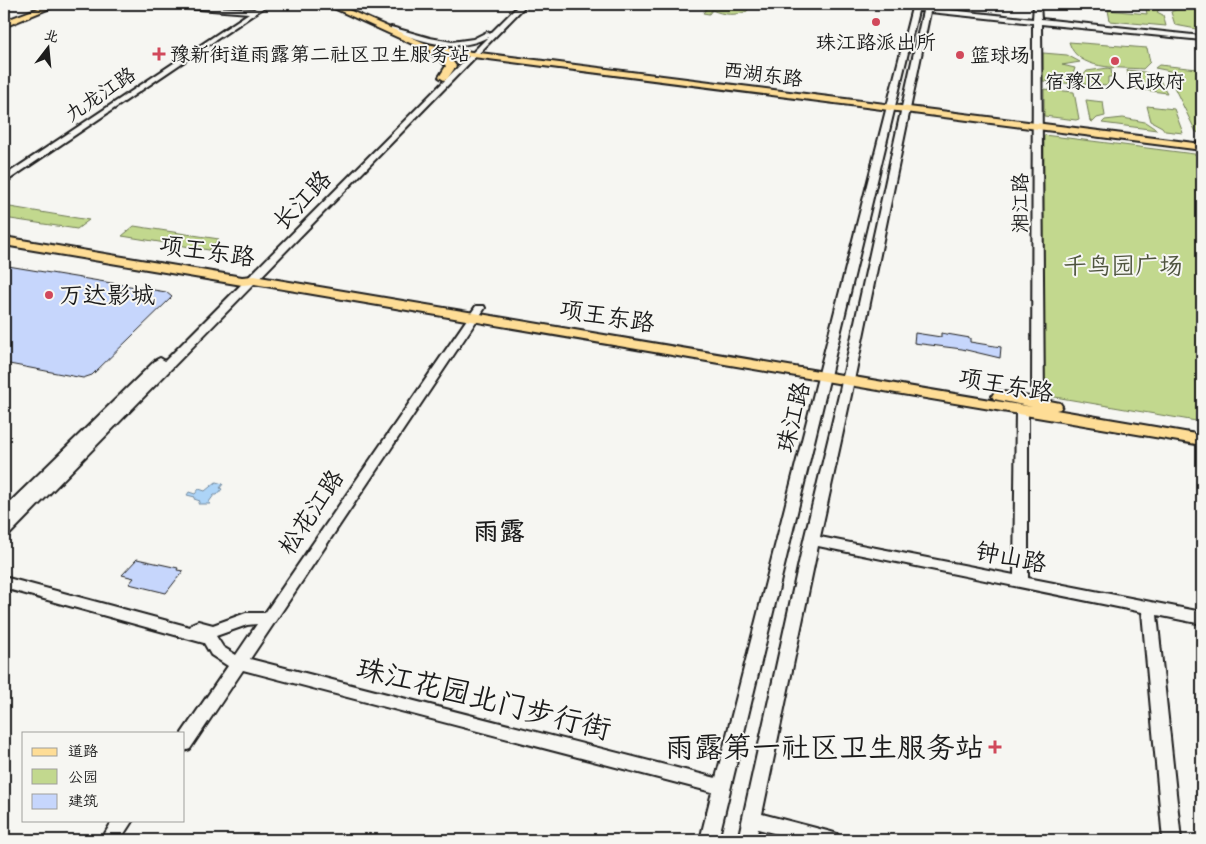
<svg xmlns="http://www.w3.org/2000/svg" width="1206" height="844" viewBox="0 0 1206 844" font-family="Caveat,'LXGW WenKai TC',sans-serif">
  <style>
    .green { fill: #c2d88e; stroke: #6f7a55 }
    .water { fill: #add4f7; stroke: #738a9f }
    .building { fill: #c6d6fc; stroke: #1c1c1c }
    .lines { fill: none; stroke-linecap: round; stroke-linejoin: round }
    .minor-casing { stroke: #1c1c1c; stroke-width: 4 }
    .major-casing { stroke: #1c1c1c; stroke-width: 4 }
    .minor { fill: #f6f6f2; fill-rule: evenodd }
    .major { fill: #fedd96; fill-rule: evenodd }
    .poi-dot { fill: #d1495b; stroke: #f6f6f2; stroke-width: 2 }
    .labels { text-anchor: middle; stroke-width: 4; stroke-linejoin: round; paint-order: stroke }
    .far-poi-label { font-size: 20px; fill: #1c1c1c; stroke: #f6f6f2 }
    .far-street-label { font-size: 20px; fill: #1c1c1c; stroke: #f6f6f2 }
    .street-label { font-size: 24px; fill: #1c1c1c; stroke: #f6f6f2 }
    .park-label { font-size: 24px; fill: #4e543e; stroke: #f6f6f2 }
    .poi-label { font-size: 24px; fill: #1c1c1c; stroke: #f6f6f2; text-anchor: start }
    .quarter-label { font-size: 26px; font-weight: bold; fill: #1c1c1c; stroke: #f6f6f2 }
    .near-street-label { font-size: 29px; fill: #1c1c1c; stroke: #f6f6f2 }
    .near-poi-label { font-size: 29px; fill: #1c1c1c; stroke: #f6f6f2; text-anchor: end }
  </style>
  <rect width="100%" height="100%" fill="#f6f6f2"/>
  <filter id="ink" filterUnits="userSpaceOnUse"><feTurbulence type="fractalNoise" baseFrequency=".02" numOctaves="2"/><feDisplacementMap in="SourceGraphic" scale="10" xChannelSelector="R" yChannelSelector="G"/><feConvolveMatrix kernelMatrix="1 2 1 2 8 2 1 2 1" color-interpolation-filters="sRGB"/></filter>
  <g filter="url(#ink)">
    <g class="green">
      <path d="M710 4H752L747 11C736 16 723 15 712 10L709 14 703 13Z"/>
      <polygon points="1145,4 1159,10 1157,12 1163,15 1166,26 1110,21 1108,10 1147,14"/>
      <polygon points="1188,4 1202,4 1202,30 1175,25 1171,12 1177,9 1188,7"/>
      <path d="M1069 42 1147 48 1150 62 1143 69C1118 67 1077 71 1069 42Z"/>
      <polygon points="1043,53 1067,55 1080,62 1062,65 1075,68 1073,74 1074,84 1043,81"/>
      <polygon points="1159,65 1198,69 1199,68 1202,68 1202,133 1196,132 1171,81 1166,75 1175,72 1155,68"/>
      <polygon points="1108,68 1111,69 1112,77 1108,77 1108,86 1083,84 1082,77 1087,71"/>
      <polygon points="1127,70 1144,72 1158,77 1167,93 1136,89 1133,80 1129,79"/>
      <polygon points="1044,89 1074,92 1079,119 1076,120 1044,116"/>
      <polygon points="1086,100 1103,102 1105,116 1097,118 1093,122 1090,121"/>
      <polygon points="1147,106 1174,109 1183,133 1165,131 1162,127 1151,121"/>
      <polygon points="1123,118 1145,122 1157,130 1102,123 1105,120"/>
      <polygon points="1044,135 1202,155 1202,422 1043,395"/>
      <polygon points="4,206 89,220 77,229 4,218"/>
      <polygon points="134,226 219,239 209,250 122,236"/>
    </g>
    <polygon class="water" points="216,482 223,484 220,488 222,489 217,495 214,495 209,502 210,504 198,504 200,501 194,499 195,497 187,495 189,492 195,494 199,489 205,491"/>
    <g class="building">
      <polygon points="8,266 166,292 172,297 92,375 83,378 4,363 4,267"/>
      <polygon points="915,333 941,337 941,333 970,338 970,342 1001,347 1000,358 962,349 914,343"/>
      <polygon points="137,559 178,568 177,570 183,571 166,593 129,584 134,578 122,575"/>
    </g>
    <g class="lines">
      <g class="minor-casing">
        <g id="minor">
          <polygon points="158,4 254,9 262,4 269,4 4,183 4,176 249,13 161,6"/>
          <path d="M520 4H527L9 535 4 536V523L6 520 4 521V508L156 360 160 358 165 361 488 37C456 54 424 41 391 31V27L430 38 452 42 473 39 487 32 490 34Z"/>
          <path d="M913 4H919V7H924L925 4H931V8L1033 19 1034 4H1040L1041 19 1202 36V40L1041 24 1044 403 1038 407 1032 403 1033 23 930 12 851 395 820 537 1014 575 1016 410 1022 406 1026 407 1028 410V578L1202 612V624L1157 615 1181 840H1163L1142 612 818 546 762 814 831 832 837 834 840 840H800L758 829 756 840H738L804 540 839 395 923 11H918L718 840H700L712 792 243 670 190 749 184 751 182 733 228 666 211 655 204 643 4 588V577L190 627 193 623 198 621 213 625 246 613H265L476 306H484L485 308 250 659 716 778ZM257 624 236 655 223 647 216 636 247 625Z"/>
          <polygon points="113,820 133,820 120,840 101,840"/>
        </g>
      </g>
      <g class="major-casing">
        <g id="major">
          <polygon points="49,4 60,4 4,27 4,21"/>
          <polygon points="325,4 335,4 427,44 456,50 1202,144 1202,150 442,53 451,59 456,66 447,79 444,80 439,77 446,66 440,59 430,54 430,50 421,48"/>
          <polygon points="4,237 242,277 254,276 1032,407 994,399 992,396 994,393 999,391 1060,403 1062,406 1060,409 1056,410 1202,435 1202,445 254,284 242,285 4,245"/>
        </g>
      </g>
      <use href="#minor" class="minor"/>
      <use href="#major" class="major"/>
    </g>
  </g>
  <g class="poi-dot">
    <circle cx="876" cy="22" r="5"/>
    <path d="M156.5 46.5h5v5h5v5h-5v5h-5v-5h-5v-5h5z"/>
    <circle cx="960" cy="55" r="5"/>
    <circle cx="1115" cy="61" r="5"/>
    <circle cx="49" cy="295" r="5"/>
    <path d="M992.5 739.5h5v5h5v5h-5v5h-5v-5h-5v-5h5z"/>
  </g>
  <g class="labels">
    <g class="far-poi-label">
      <text x="876" y="49">珠江路派出所</text>
      <text x="170" y="61" text-anchor="start">豫新街道雨露第二社区卫生服务站</text>
      <text x="970" y="62" text-anchor="start">篮球场</text>
      <text x="1115" y="88">宿豫区人民政府</text>
    </g>
    <g class="far-street-label">
      <text transform="translate(763 74) rotate(7)" y="7">西湖东路</text>
      <text transform="translate(100 94) rotate(-34)" y="7">九龙江路</text>
      <text transform="translate(1020 203) rotate(-90)" y="7">湘江路</text>
    </g>
    <g class="street-label">
      <text transform="translate(302 200) rotate(-46)" y="8">长江路</text>
      <text transform="translate(207 251) rotate(8)" y="8">项王东路</text>
      <text transform="translate(607 316) rotate(9)" y="8">项王东路</text>
      <text transform="translate(1006 385) rotate(10)" y="8">项王东路</text>
      <text transform="translate(793 417) rotate(-76)" y="8">珠江路</text>
      <text transform="translate(311 512) rotate(-56)" y="8">松花江路</text>
      <text transform="translate(1011 557) rotate(11)" y="8">钟山路</text>
    </g>
    <g class="park-label">
      <text x="1123" y="274">千鸟园广场</text>
    </g>
    <g class="poi-label">
      <text x="59" y="303">万达影城</text>
    </g>
    <g class="quarter-label">
      <text x="499" y="540">雨露</text>
    </g>
    <g class="near-street-label">
      <text transform="translate(484 698) rotate(14)" y="10">珠江花园北门步行街</text>
    </g>
    <g class="near-poi-label">
      <text x="984" y="757">雨露第一社区卫生服务站</text>
    </g>
  </g>
  <rect width="1206" height="844" fill="none" stroke="#f6f6f2" stroke-width="20"/>
  <rect x="10" y="10" width="1186" height="824" fill="none" stroke="#1c1c1c" stroke-width="2" filter="url(#ink)"/>
  <rect x="22" y="732" width="162" height="90" fill="#f6f6f2" stroke="#9f9f9c"/>
  <rect x="32" y="748" width="25" height="8" fill="#fedd96" stroke="#9f9f9c"/>
  <text x="68" y="756" font-size="15" fill="#1c1c1c">道路</text>
  <rect x="32" y="769" width="25" height="15" fill="#c2d88e" stroke="#9f9f9c"/>
  <text x="68" y="782" font-size="15" fill="#1c1c1c">公园</text>
  <rect x="32" y="794" width="25" height="15" fill="#c6d6fc" stroke="#9f9f9c"/>
  <text x="68" y="806" font-size="15" fill="#1c1c1c">建筑</text>
  <g transform="translate(48 48) rotate(16)" stroke="#f6f6f2" stroke-width="4" paint-order="stroke">
  <path d="M0-4L9 19L0 12L-9 19Z" fill="#1c1c1c"/>
  <text y="-8" font-size="14" font-weight="bold" text-anchor="middle" fill="#1c1c1c">北</text>
  </g>
</svg>
